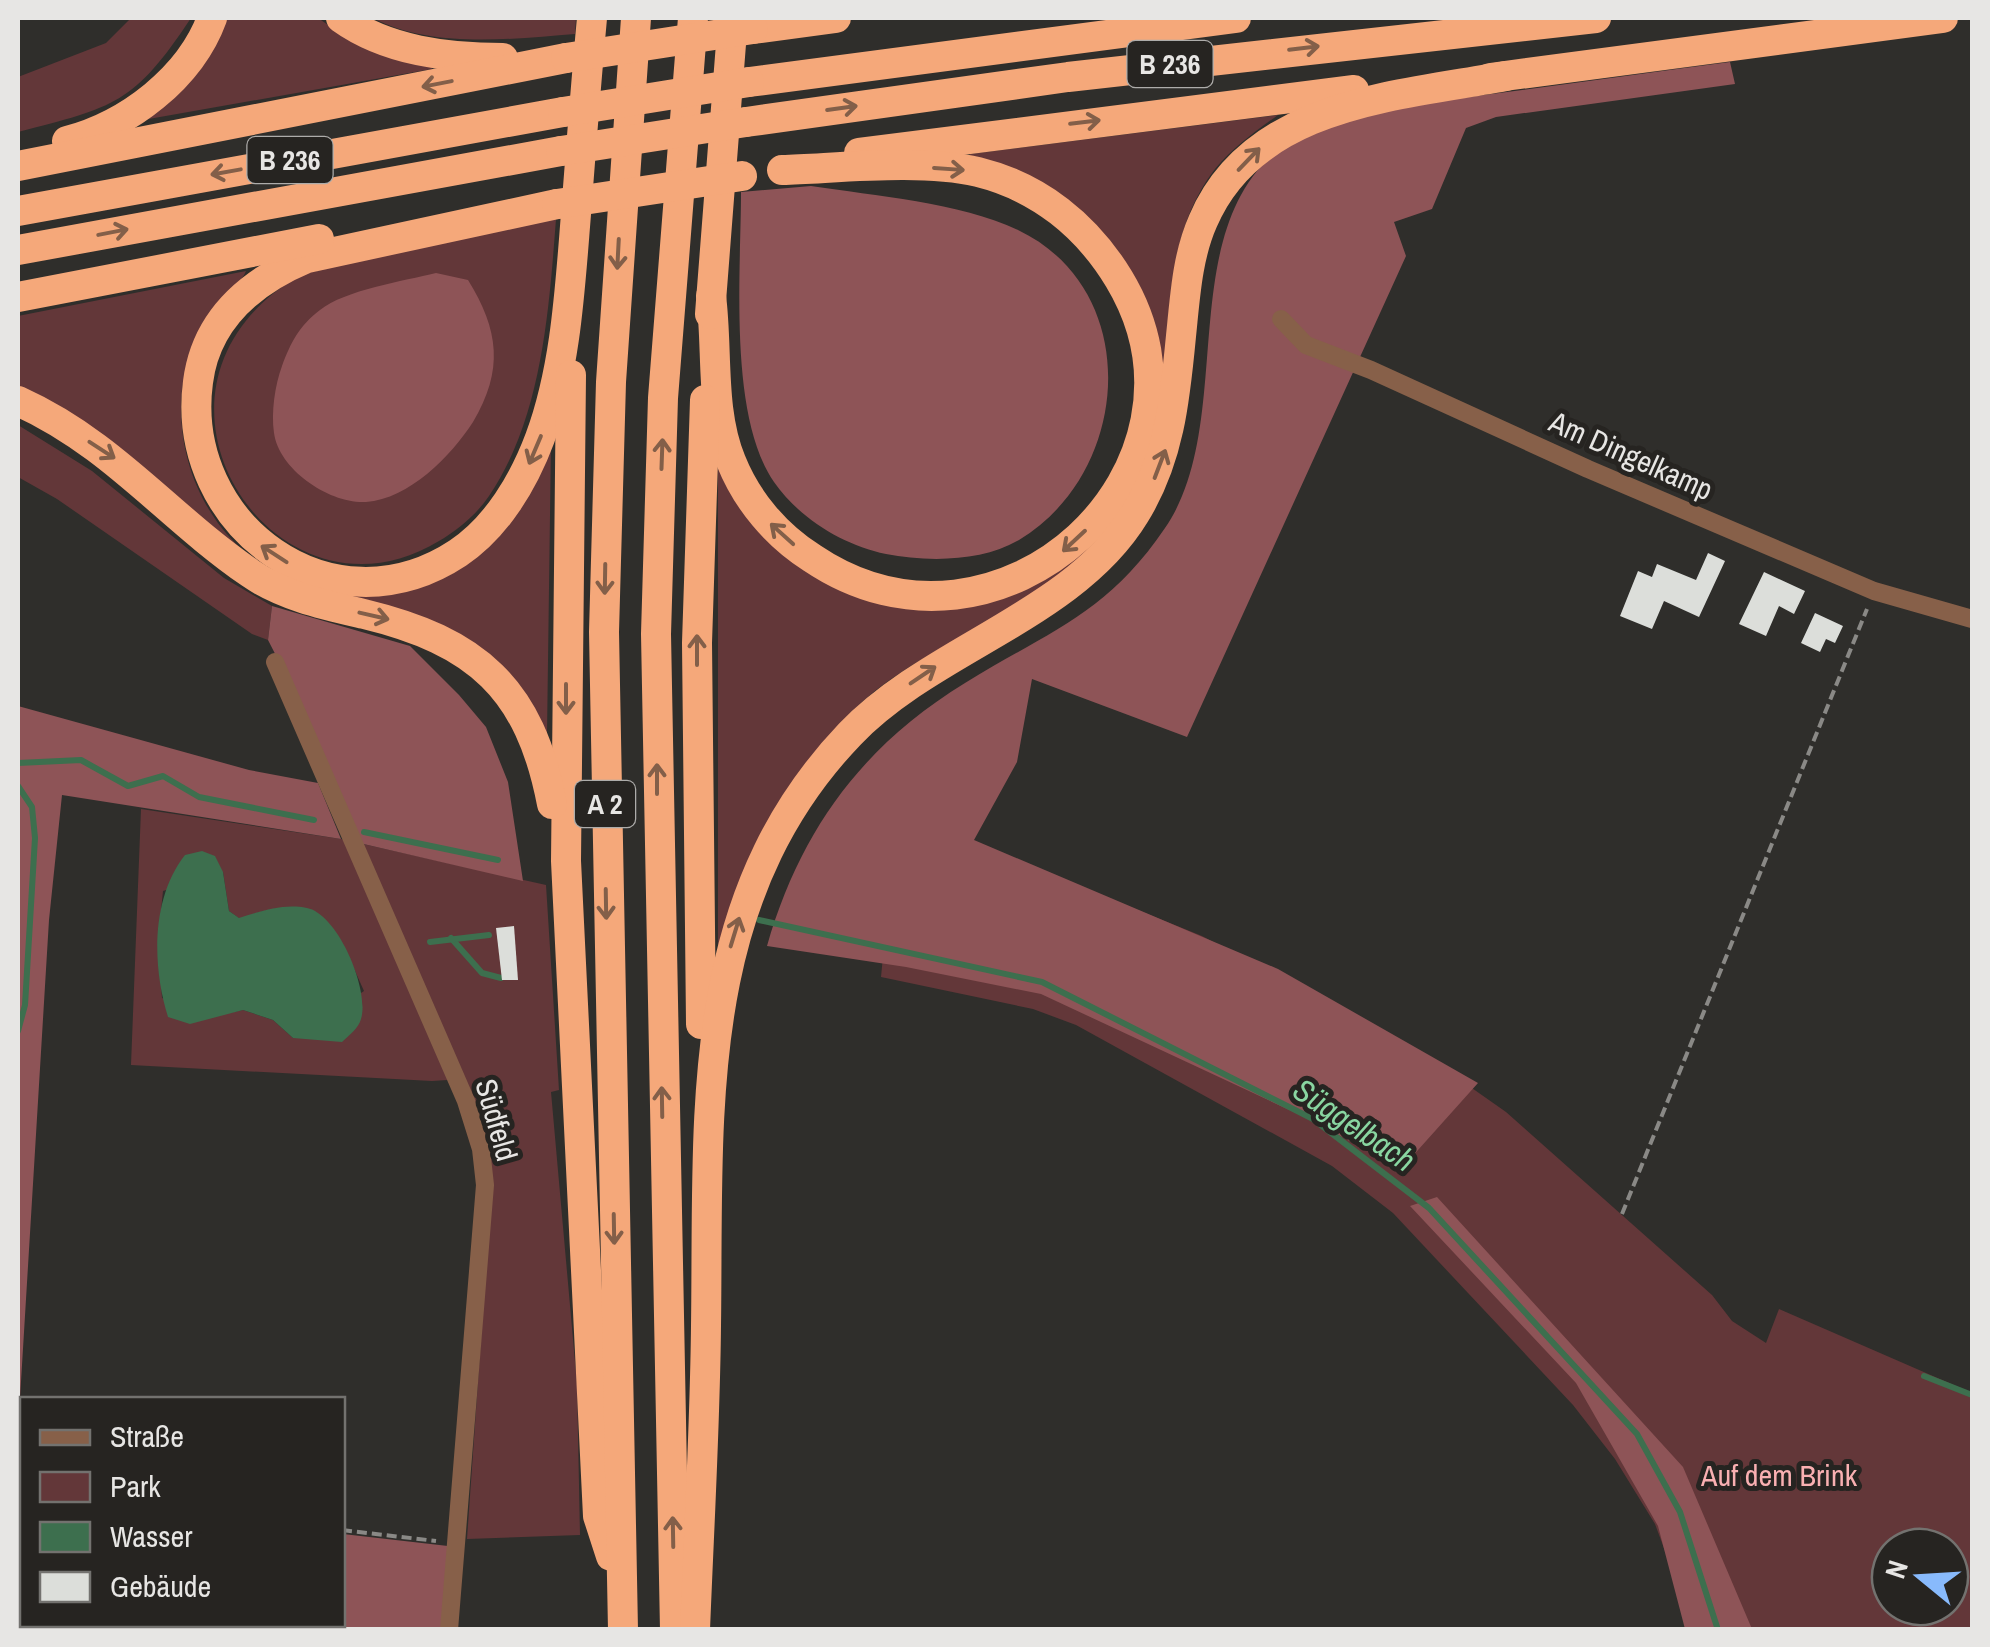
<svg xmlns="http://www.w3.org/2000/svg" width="1990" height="1647" viewBox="0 0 1990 1647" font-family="'Archivo Narrow',sans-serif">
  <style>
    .green { fill: #633739; fill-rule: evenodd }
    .forest { fill: #8e5457 }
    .water { fill: #3d6f4e }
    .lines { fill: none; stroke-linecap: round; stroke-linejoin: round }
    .stream { stroke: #3d6f4e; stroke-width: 6 }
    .building { fill: #dcdeda }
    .path { stroke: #8a8986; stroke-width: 4; stroke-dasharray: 10 5; stroke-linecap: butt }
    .street { stroke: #876049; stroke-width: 18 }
    .highway { stroke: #f5a87a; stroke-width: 30 }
    .highway-bridge { stroke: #f5a87a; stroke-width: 30 }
    .oneway { stroke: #835f49 }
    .labels { text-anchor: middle; stroke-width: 10; stroke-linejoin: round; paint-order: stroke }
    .shield { fill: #262421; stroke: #adacaa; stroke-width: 2.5 }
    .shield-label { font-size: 28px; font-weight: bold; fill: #e7e6e4 }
    .street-label { font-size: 30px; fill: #e7e6e4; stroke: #262421 }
    .park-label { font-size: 30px; fill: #f9b0b2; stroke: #262421 }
    .water-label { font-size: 32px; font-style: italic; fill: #89d6a1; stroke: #262421 }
  </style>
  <rect width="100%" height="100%" fill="#2f2e2b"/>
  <g class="green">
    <path d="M131 18H191C134 104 115 107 18 132V77L106 43Z"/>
    <polygon points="225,18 318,18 347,38 431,63 432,69 143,120"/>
    <path d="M373 18H576L575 34C512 39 431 49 373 18Z"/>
    <path d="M1278 115C1256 131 1232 148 1215 169 1138 268 1195 408 1118 520 1069 592 973 626 903 671 806 732 752 844 718 948V466C754 538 807 588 887 603 1095 642 1247 391 1100 232 1084 214 1064 195 1042 184 1020 172 994 165 970 158V154Z"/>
    <path d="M556 219C549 310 542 418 489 496 476 515 458 530 439 541 277 640 113 395 292 280 351 242 484 232 556 219Z"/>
    <path d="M246 271C242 282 229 289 222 299 205 326 186 358 182 390 174 472 219 557 301 583 316 588 337 587 354 588 396 591 434 589 470 562 492 545 533 469 551 442L547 735 518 688 270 573 18 392V316Z"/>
    <polygon points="18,425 92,471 224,578 272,606 268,640 252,634 57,499 18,477"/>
    <path d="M141 809 341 839 546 885 559 1090 551 1092 577 1384 580 1535 467 1539 492 1181 483 1123 463 1079 432 1081 131 1065ZM223 872 229 911 240 919C318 888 335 924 364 991L293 1038 273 1020 243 1010 219 1015 162 998 158 940 163 891Z"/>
    <path d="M1051 875 1202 936 1422 1053 1506 1112 1712 1295 1732 1321 1766 1343 1779 1309 1972 1393V1629H1694L1655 1524 1615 1459 1573 1405 1393 1213 1332 1166 1076 1025 1033 1009 881 977 883 956ZM1890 1547H1950V1607H1890Z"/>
  </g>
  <g class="forest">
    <path d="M1730 62 1735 84 1496 117 1466 128 1432 209 1394 222 1406 256 1187 737 1032 679 1017 762 974 840 1278 969 1478 1083 1401 1169 1313 1121 1041 994 906 967 767 946C800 831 862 746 965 683 1049 631 1106 615 1165 528 1242 416 1164 212 1300 135 1352 106 1419 104 1476 96 1561 85 1646 73 1730 62Z"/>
    <path d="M811 186C875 196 959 202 1018 230 1144 290 1132 472 1019 540 982 562 927 562 886 554 843 545 800 519 774 482 728 415 741 272 741 192Z"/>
    <path d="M436 273 468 280C499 330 504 370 473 422 451 456 409 499 366 502 330 504 279 470 274 433 271 412 275 385 282 366 291 342 299 326 320 310 345 290 404 281 436 273Z"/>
    <polygon points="272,606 410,646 459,695 486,727 508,782 523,881 355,842 290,683 268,640"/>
    <polygon points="18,706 249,770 318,783 341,839 62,795 49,920 18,1431"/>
    <polygon points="1437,1197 1683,1467 1752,1629 1685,1629 1658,1526 1576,1383 1410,1206"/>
    <polygon points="18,1456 22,1458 22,1624 342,1624 343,1534 448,1546 442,1629 18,1629"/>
  </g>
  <path class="water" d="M202 851 215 856 223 872 229 911 239 918C261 911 284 903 307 908 338 914 370 990 361 1019 359 1028 348 1036 342 1042L293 1038 273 1020 243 1010 190 1024 168 1017C152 966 151 898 185 855Z"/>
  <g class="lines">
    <g class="stream">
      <polyline points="18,763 81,760 128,786 163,776 199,797 314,820"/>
      <polyline points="18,786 32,807 35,838 25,1005 18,1031"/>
      <polyline points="364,832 498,860"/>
      <polyline points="759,920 1042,982 1313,1119 1429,1208 1637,1434 1680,1512 1718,1630"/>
      <polyline points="451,938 482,973 501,978"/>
      <polyline points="430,942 489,935"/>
      <polyline points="1924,1376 1972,1395"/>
    </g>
  </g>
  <g class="building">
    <polygon points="1708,553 1725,561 1699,617 1664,601 1652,629 1620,616 1638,571 1652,577 1657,564 1696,580"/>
    <polygon points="1764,572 1805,591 1794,614 1779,606 1766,636 1739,624"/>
    <polygon points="1815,613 1843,626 1835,643 1826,639 1820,652 1801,643"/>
    <polygon points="514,926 518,980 502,980 496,928"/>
  </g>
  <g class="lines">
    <g class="path">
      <polyline points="1622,1214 1867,609"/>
      <polyline points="18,1473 22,1476"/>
      <polyline points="342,1530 436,1541"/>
    </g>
    <g class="street">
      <polyline points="1281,319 1306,345 1371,370 1588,469 1874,591 1972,619"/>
      <polyline points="275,662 466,1101 481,1149 485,1185 449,1630"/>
    </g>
    <g class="highway">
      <path d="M341 18C387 51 448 58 503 58"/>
      <polyline points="753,29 836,18"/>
      <polyline points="1490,78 1943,18"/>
      <polyline points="749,82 1236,18"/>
      <polyline points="746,122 1068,77 1596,18"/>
      <path d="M67 141C128 125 190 78 212 18"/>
      <polyline points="859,153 1354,90"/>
      <polyline points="18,166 566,58"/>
      <path d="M557 204 307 258C252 281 206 319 198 382 179 525 331 637 458 553 497 527 524 481 540 438 566 368 570 288 576 214 581 148 586 83 592 18"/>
      <polyline points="18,211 563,112"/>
      <polyline points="18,250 561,151"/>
      <path d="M711 296C718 350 710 410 731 461 747 501 776 535 812 558 1000 685 1233 468 1119 279 1087 226 1039 187 978 172 921 159 842 168 782 170"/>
      <polyline points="18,297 319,239"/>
      <polyline points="710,314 733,18"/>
      <polyline points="571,375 566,861 598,1516 611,1556"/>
      <path d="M18 401C113 444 167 516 250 573 283 596 325 605 364 614 476 641 530 688 552 804"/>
      <polyline points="701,1024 697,643 705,400"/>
      <polyline points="623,1630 604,632 611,382 636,18"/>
      <polyline points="675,1630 656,634 663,398 693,18"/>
      <path d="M695 1630C699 1528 705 1427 706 1326 709 1114 691 900 850 734 932 648 1073 616 1135 514 1169 459 1175 400 1181 336 1185 298 1187 257 1203 221 1253 103 1397 96 1506 76"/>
    </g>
    <g class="highway-bridge">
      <polyline points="566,58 753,29"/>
      <polyline points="563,112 749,82"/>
      <polyline points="561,151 746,122"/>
      <polyline points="557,204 742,176"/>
    </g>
  </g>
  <defs><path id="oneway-shaft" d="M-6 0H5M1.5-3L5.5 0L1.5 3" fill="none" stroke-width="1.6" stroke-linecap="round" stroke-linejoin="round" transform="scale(2.5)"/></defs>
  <g class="oneway">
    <use href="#oneway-shaft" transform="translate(1304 48) rotate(-7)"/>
    <use href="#oneway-shaft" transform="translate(437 84) rotate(169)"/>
    <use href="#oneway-shaft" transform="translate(842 108) rotate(-8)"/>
    <use href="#oneway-shaft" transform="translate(1085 122) rotate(-7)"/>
    <use href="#oneway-shaft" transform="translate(1249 159) rotate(-46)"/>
    <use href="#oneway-shaft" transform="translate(949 169) rotate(4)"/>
    <use href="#oneway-shaft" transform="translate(226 172) rotate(170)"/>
    <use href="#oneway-shaft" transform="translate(113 232) rotate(-11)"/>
    <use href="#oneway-shaft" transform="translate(618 254) rotate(93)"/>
    <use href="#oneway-shaft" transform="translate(102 450) rotate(33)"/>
    <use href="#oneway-shaft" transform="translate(535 450) rotate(113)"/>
    <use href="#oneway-shaft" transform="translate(662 454) rotate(-88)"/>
    <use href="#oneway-shaft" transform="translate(1160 464) rotate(-69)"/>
    <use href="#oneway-shaft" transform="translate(782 534) rotate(-138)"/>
    <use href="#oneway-shaft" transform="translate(1074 541) rotate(137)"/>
    <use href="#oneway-shaft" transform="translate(274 554) rotate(-147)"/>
    <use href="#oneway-shaft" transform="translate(605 579) rotate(91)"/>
    <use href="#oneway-shaft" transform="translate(374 616) rotate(13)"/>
    <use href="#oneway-shaft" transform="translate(697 650) rotate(-90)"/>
    <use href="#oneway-shaft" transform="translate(923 675) rotate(-34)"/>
    <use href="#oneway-shaft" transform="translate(566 699) rotate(90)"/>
    <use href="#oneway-shaft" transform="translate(657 779) rotate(-90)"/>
    <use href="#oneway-shaft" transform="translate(606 904) rotate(89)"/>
    <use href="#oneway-shaft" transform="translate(735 932) rotate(-73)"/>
    <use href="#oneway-shaft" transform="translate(662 1102) rotate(-91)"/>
    <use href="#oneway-shaft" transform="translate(614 1229) rotate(89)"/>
    <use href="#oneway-shaft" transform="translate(673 1532) rotate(-91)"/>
  </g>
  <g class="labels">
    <g class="shield">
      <rect x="1127.5" y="41" width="85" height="46" rx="8"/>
      <rect x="247.5" y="137" width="85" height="46" rx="8"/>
      <rect x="575" y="781" width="60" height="46" rx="8"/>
    </g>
    <g class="shield-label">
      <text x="1170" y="74">B 236</text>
      <text x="290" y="170">B 236</text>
      <text x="605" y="814">A 2</text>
    </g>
    <g class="street-label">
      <text transform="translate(1631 456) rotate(24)" y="10">Am Dingelkamp</text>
      <text transform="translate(496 1120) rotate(74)" y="10">Südfeld</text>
    </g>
    <g class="park-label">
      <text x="1779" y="1486">Auf dem Brink</text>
    </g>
    <g class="water-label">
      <text transform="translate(1354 1125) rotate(34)" y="11">Süggelbach</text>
    </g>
  </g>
  <rect width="1990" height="1647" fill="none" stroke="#e7e6e4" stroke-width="40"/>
  <rect x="20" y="1397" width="325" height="230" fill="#262421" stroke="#73726f" stroke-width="2.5"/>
  <rect x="40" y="1430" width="50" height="15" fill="#876049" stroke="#73726f" stroke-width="2.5"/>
  <text x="110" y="1447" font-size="30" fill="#e7e6e4">Straße</text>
  <rect x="40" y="1472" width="50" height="30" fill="#633739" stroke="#73726f" stroke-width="2.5"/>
  <text x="110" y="1497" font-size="30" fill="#e7e6e4">Park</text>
  <rect x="40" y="1522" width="50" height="30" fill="#3d6f4e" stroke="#73726f" stroke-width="2.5"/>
  <text x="110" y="1547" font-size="30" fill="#e7e6e4">Wasser</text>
  <rect x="40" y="1572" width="50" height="30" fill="#dcdeda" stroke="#73726f" stroke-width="2.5"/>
  <text x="110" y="1597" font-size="30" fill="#e7e6e4">Gebäude</text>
  <g transform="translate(1920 1577) rotate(288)"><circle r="48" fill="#262421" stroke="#73726f" stroke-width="2.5"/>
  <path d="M0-8L18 38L0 25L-18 38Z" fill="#88bafc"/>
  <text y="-15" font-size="28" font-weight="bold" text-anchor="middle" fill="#e7e6e4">N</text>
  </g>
</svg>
